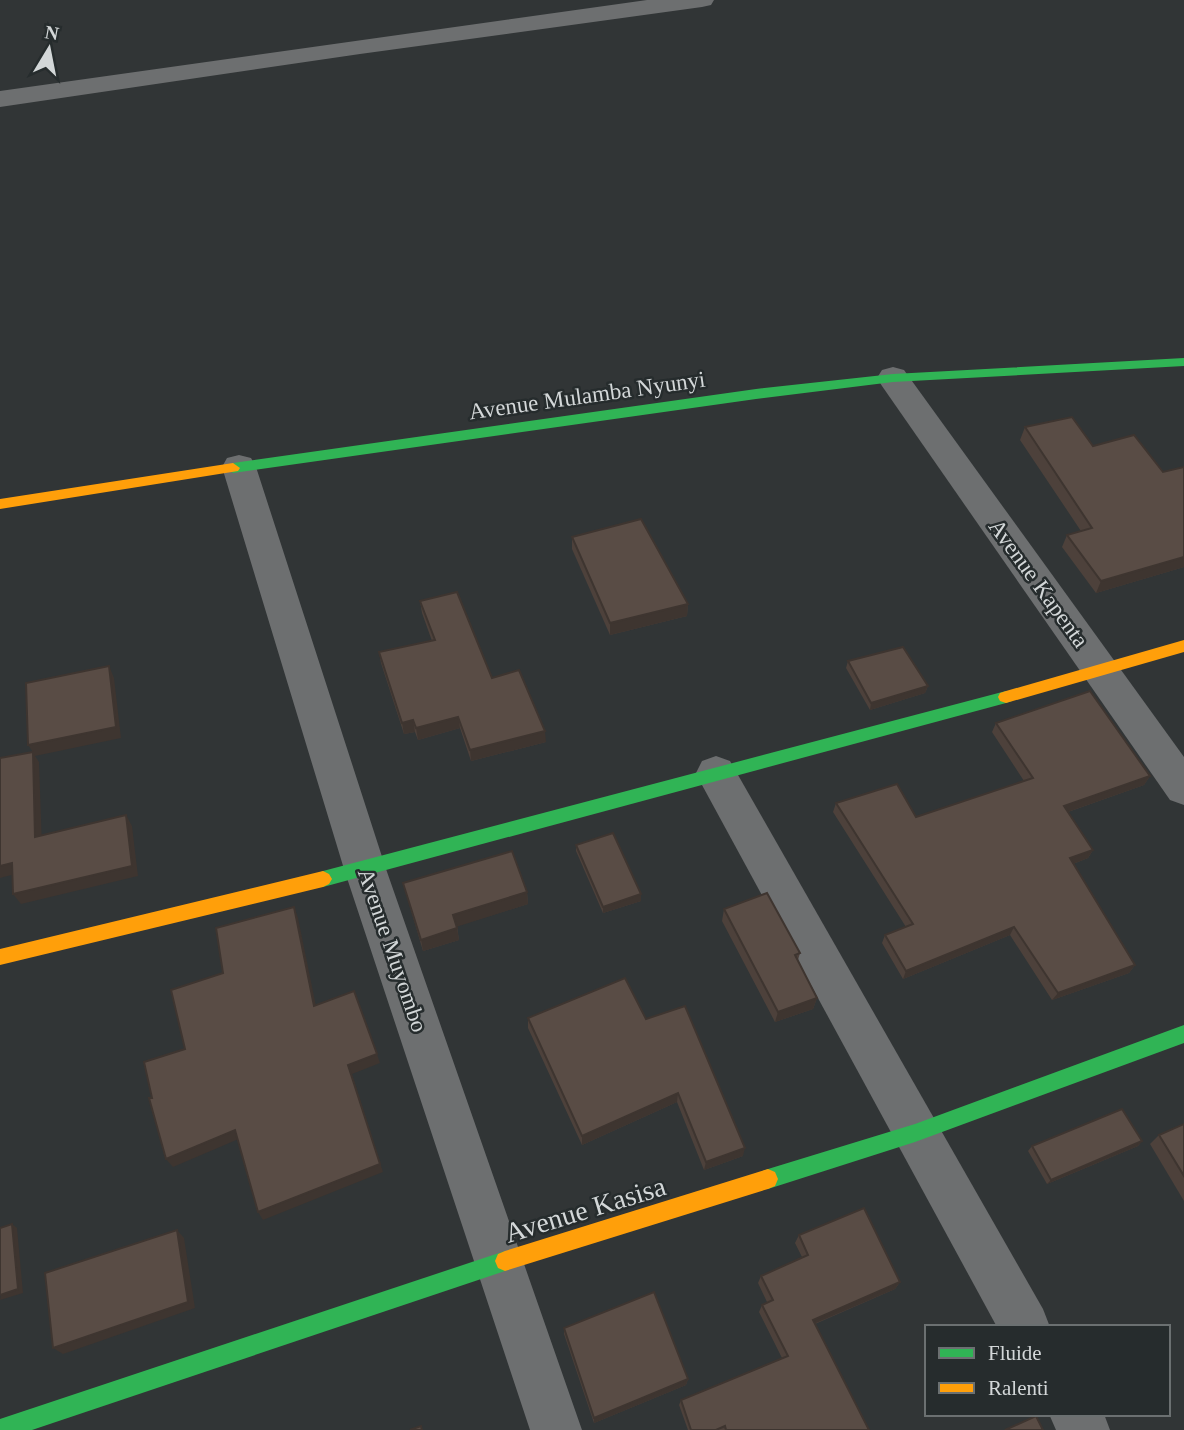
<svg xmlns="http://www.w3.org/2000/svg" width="1184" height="1430" viewBox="0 0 1184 1430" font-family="'Times New Roman',serif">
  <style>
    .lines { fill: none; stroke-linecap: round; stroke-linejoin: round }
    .street { fill: #6d6f70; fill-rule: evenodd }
    .fast { fill: #30b455; fill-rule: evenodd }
    .slow { fill: #ff9f0a; fill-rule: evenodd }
    .wall { fill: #4d413b }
    .shaded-wall { fill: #3e3530 }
    .building { fill: #594c45; stroke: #3e3530; stroke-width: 2 }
    .labels { text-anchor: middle; stroke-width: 5; stroke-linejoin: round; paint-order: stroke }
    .street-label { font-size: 23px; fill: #d3d7d8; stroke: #262c2d }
    .near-street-label { font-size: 28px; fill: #d3d7d8; stroke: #262c2d }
  </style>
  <rect width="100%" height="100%" fill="#313536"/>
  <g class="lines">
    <g class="street">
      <polygon points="647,0 714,0 711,5 702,7 360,54 0,107 0,91"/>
      <polygon points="893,367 904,370 1184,757 1184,805 1170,800 882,386 877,378 882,370"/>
      <polygon points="239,455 251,458 256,467 386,869 582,1430 530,1430 344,869 222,467 227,458"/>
      <polygon points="716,756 730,761 1043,1309 1050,1327 997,1327 702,785 696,773 702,761"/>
      <polygon points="1049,1414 1104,1414 1110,1430 1056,1430"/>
    </g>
    <g class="fast">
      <polygon points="1184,358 1184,366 893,382 756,399 233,473 226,468 233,463 756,389 893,374"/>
      <polygon points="1006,691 1012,693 1014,697 1012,701 1006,703 323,887 317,884 314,879 317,874 323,871"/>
      <polygon points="1184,1025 1184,1043 915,1142 768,1189 761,1186 758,1179 761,1172 768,1169 915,1124"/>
      <polygon points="505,1251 512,1254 515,1261 512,1268 505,1271 32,1430 0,1430 0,1419"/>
    </g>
    <g class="slow">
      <polygon points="233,463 240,468 238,471 0,509 0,499"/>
      <polygon points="1184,640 1184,652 1006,703 1000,701 998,697 1000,693 1006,691"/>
      <polygon points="323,871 329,874 332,879 329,884 323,887 0,965 0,949"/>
      <polygon points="768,1169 775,1172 778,1179 775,1186 768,1189 505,1271 498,1268 495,1261 498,1254 505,1251"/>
    </g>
  </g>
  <g class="wall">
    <polygon points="1025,427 1093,446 1163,472 1184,467 1184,567 1096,593 1062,547 1067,535 1081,531 1020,440"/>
    <polygon points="572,537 688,604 687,616 610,635 572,549"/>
    <polygon points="420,601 492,678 546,742 471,761 460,728 418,740 415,732 404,734 381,663 379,652 432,641 422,613"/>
    <polygon points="848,661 928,686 925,693 870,710 846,668"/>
    <polygon points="996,723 1150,776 1144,785 1068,812 1093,850 1088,858 1073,864 1135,965 1129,973 1052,1000 1010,935 903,979 882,943 885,935 906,927 833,812 836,803 916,817 1024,781 992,732"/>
    <polygon points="576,845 641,901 603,913 576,851"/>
    <polygon points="403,883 527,892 528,904 457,926 459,940 423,951"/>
    <polygon points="724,909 800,953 798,960 817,998 813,1009 775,1022 722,921"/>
    <polygon points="528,1018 646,1019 743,1156 704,1170 677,1102 582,1145 528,1028"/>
    <polygon points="1184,1124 1184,1201 1150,1144 1159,1135"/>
    <polygon points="1142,1141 1138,1146 1047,1184 1028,1151 1032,1146"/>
    <polygon points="799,1235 900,1282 895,1289 815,1324 869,1430 688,1430 679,1405 681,1400 782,1358 759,1312 762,1305 767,1302 758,1283 761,1276 802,1257 795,1243"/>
    <polygon points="564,1328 688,1379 686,1385 594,1423 564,1334"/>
  </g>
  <g class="shaded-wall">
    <polygon points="1184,557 1184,567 1096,593 1101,581"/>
    <polygon points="688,604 687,616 610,635 610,623"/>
    <polygon points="109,666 114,678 121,738 35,756 39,762 42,847 35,837 33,752 28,745"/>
    <polygon points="928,686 925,693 870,710 871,703"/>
    <polygon points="458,717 460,728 418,740 416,728"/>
    <polygon points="413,720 415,732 404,734 402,723"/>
    <polygon points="545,731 546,742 471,761 470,750"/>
    <polygon points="1150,776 1144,785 1059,815 1064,806"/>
    <polygon points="126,815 132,826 138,876 21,904 13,894"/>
    <polygon points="1093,850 1088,858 1065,867 1070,858"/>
    <polygon points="12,863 19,873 0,878 0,866"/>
    <polygon points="527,892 528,904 456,927 453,915"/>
    <polygon points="641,894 641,901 603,913 603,907"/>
    <polygon points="294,907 298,918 318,1016 314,1006"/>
    <polygon points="1014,927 1010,935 903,979 906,971"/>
    <polygon points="457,928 459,940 423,951 421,940"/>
    <polygon points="1135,965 1129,973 1052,1000 1058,993"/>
    <polygon points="817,998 813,1009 775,1022 778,1012"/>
    <polygon points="377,1054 380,1063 352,1074 383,1172 263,1220 258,1212 348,1065"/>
    <polygon points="678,1093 677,1102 582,1145 582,1136"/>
    <polygon points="235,1130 241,1138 173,1167 166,1159"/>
    <polygon points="1142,1141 1138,1146 1047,1184 1051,1180"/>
    <polygon points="745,1148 743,1156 704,1170 706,1162"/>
    <polygon points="12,1224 17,1228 23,1293 0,1300"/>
    <polygon points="177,1230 184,1238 195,1308 63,1354 53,1348"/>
    <polygon points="900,1282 895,1289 809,1326 813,1320"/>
    <polygon points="688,1379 686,1385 594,1423 594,1418"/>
  </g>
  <g class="building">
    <polygon points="1072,417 1093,446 1134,435 1163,472 1184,467 1184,557 1101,581 1067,535 1092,528 1025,427"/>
    <polygon points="641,519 688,604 610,623 572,537"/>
    <polygon points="457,592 492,678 519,670 545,731 470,750 458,717 416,728 413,720 402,723 379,652 435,640 420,601"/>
    <polygon points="903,647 928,686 871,703 848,661"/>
    <polygon points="109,666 116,727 28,745 26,683"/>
    <polygon points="1090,691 1150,776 1064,806 1093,850 1070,858 1135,965 1058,993 1014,927 906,971 885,935 913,924 836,803 897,784 916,817 1033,778 996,723"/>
    <polygon points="33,752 35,837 126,815 132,866 13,894 12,863 0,866 0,758"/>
    <polygon points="613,833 641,894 603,907 576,845"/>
    <polygon points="512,851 527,892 453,915 457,928 421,940 403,883"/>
    <polygon points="767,893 800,953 795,955 817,998 778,1012 724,909"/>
    <polygon points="294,907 314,1006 354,991 377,1054 348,1065 380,1164 258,1212 235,1130 166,1159 149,1098 152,1098 144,1062 185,1049 171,990 223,973 216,928"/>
    <polygon points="625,978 646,1019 685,1006 745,1148 706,1162 678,1093 582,1136 528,1018"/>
    <polygon points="1122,1109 1142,1141 1051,1180 1032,1146"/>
    <polygon points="1184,1124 1184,1176 1159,1135"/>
    <polygon points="864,1208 900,1282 813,1320 869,1430 726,1430 725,1426 716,1430 691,1430 681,1400 788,1356 762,1305 773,1300 761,1276 808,1255 799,1235"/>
    <polygon points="12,1224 18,1289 0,1295 0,1228"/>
    <polygon points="177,1230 188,1302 53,1348 45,1273"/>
    <polygon points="654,1292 688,1379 594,1418 564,1328"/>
    <polygon points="1036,1416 1043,1430 1005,1430"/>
    <polygon points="421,1426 422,1430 410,1430"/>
  </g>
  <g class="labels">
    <g class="street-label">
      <text transform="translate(587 395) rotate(-8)" y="8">Avenue Mulamba Nyunyi</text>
      <text transform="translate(1039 583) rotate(54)" y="8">Avenue Kapenta</text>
      <text transform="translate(393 950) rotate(71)" y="8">Avenue Muyombo</text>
    </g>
    <g class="near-street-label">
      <text transform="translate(585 1209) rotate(-17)" y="10">Avenue Kasisa</text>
    </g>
  </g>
  <rect x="925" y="1325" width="245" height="91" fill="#262c2d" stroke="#6b7071" stroke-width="2"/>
  <rect x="939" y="1348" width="35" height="10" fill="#30b455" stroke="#6b7071" stroke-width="2"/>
  <text x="988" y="1360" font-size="21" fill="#d3d7d8">Fluide</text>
  <rect x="939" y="1383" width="35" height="10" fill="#ff9f0a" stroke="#6b7071" stroke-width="2"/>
  <text x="988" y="1395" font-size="21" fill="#d3d7d8">Ralenti</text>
  <g transform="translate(49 49) rotate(10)" stroke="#262c2d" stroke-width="5" paint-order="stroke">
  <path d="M0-5L12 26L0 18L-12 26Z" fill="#d3d7d8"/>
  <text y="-10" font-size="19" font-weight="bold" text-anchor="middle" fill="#d3d7d8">N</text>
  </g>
</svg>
